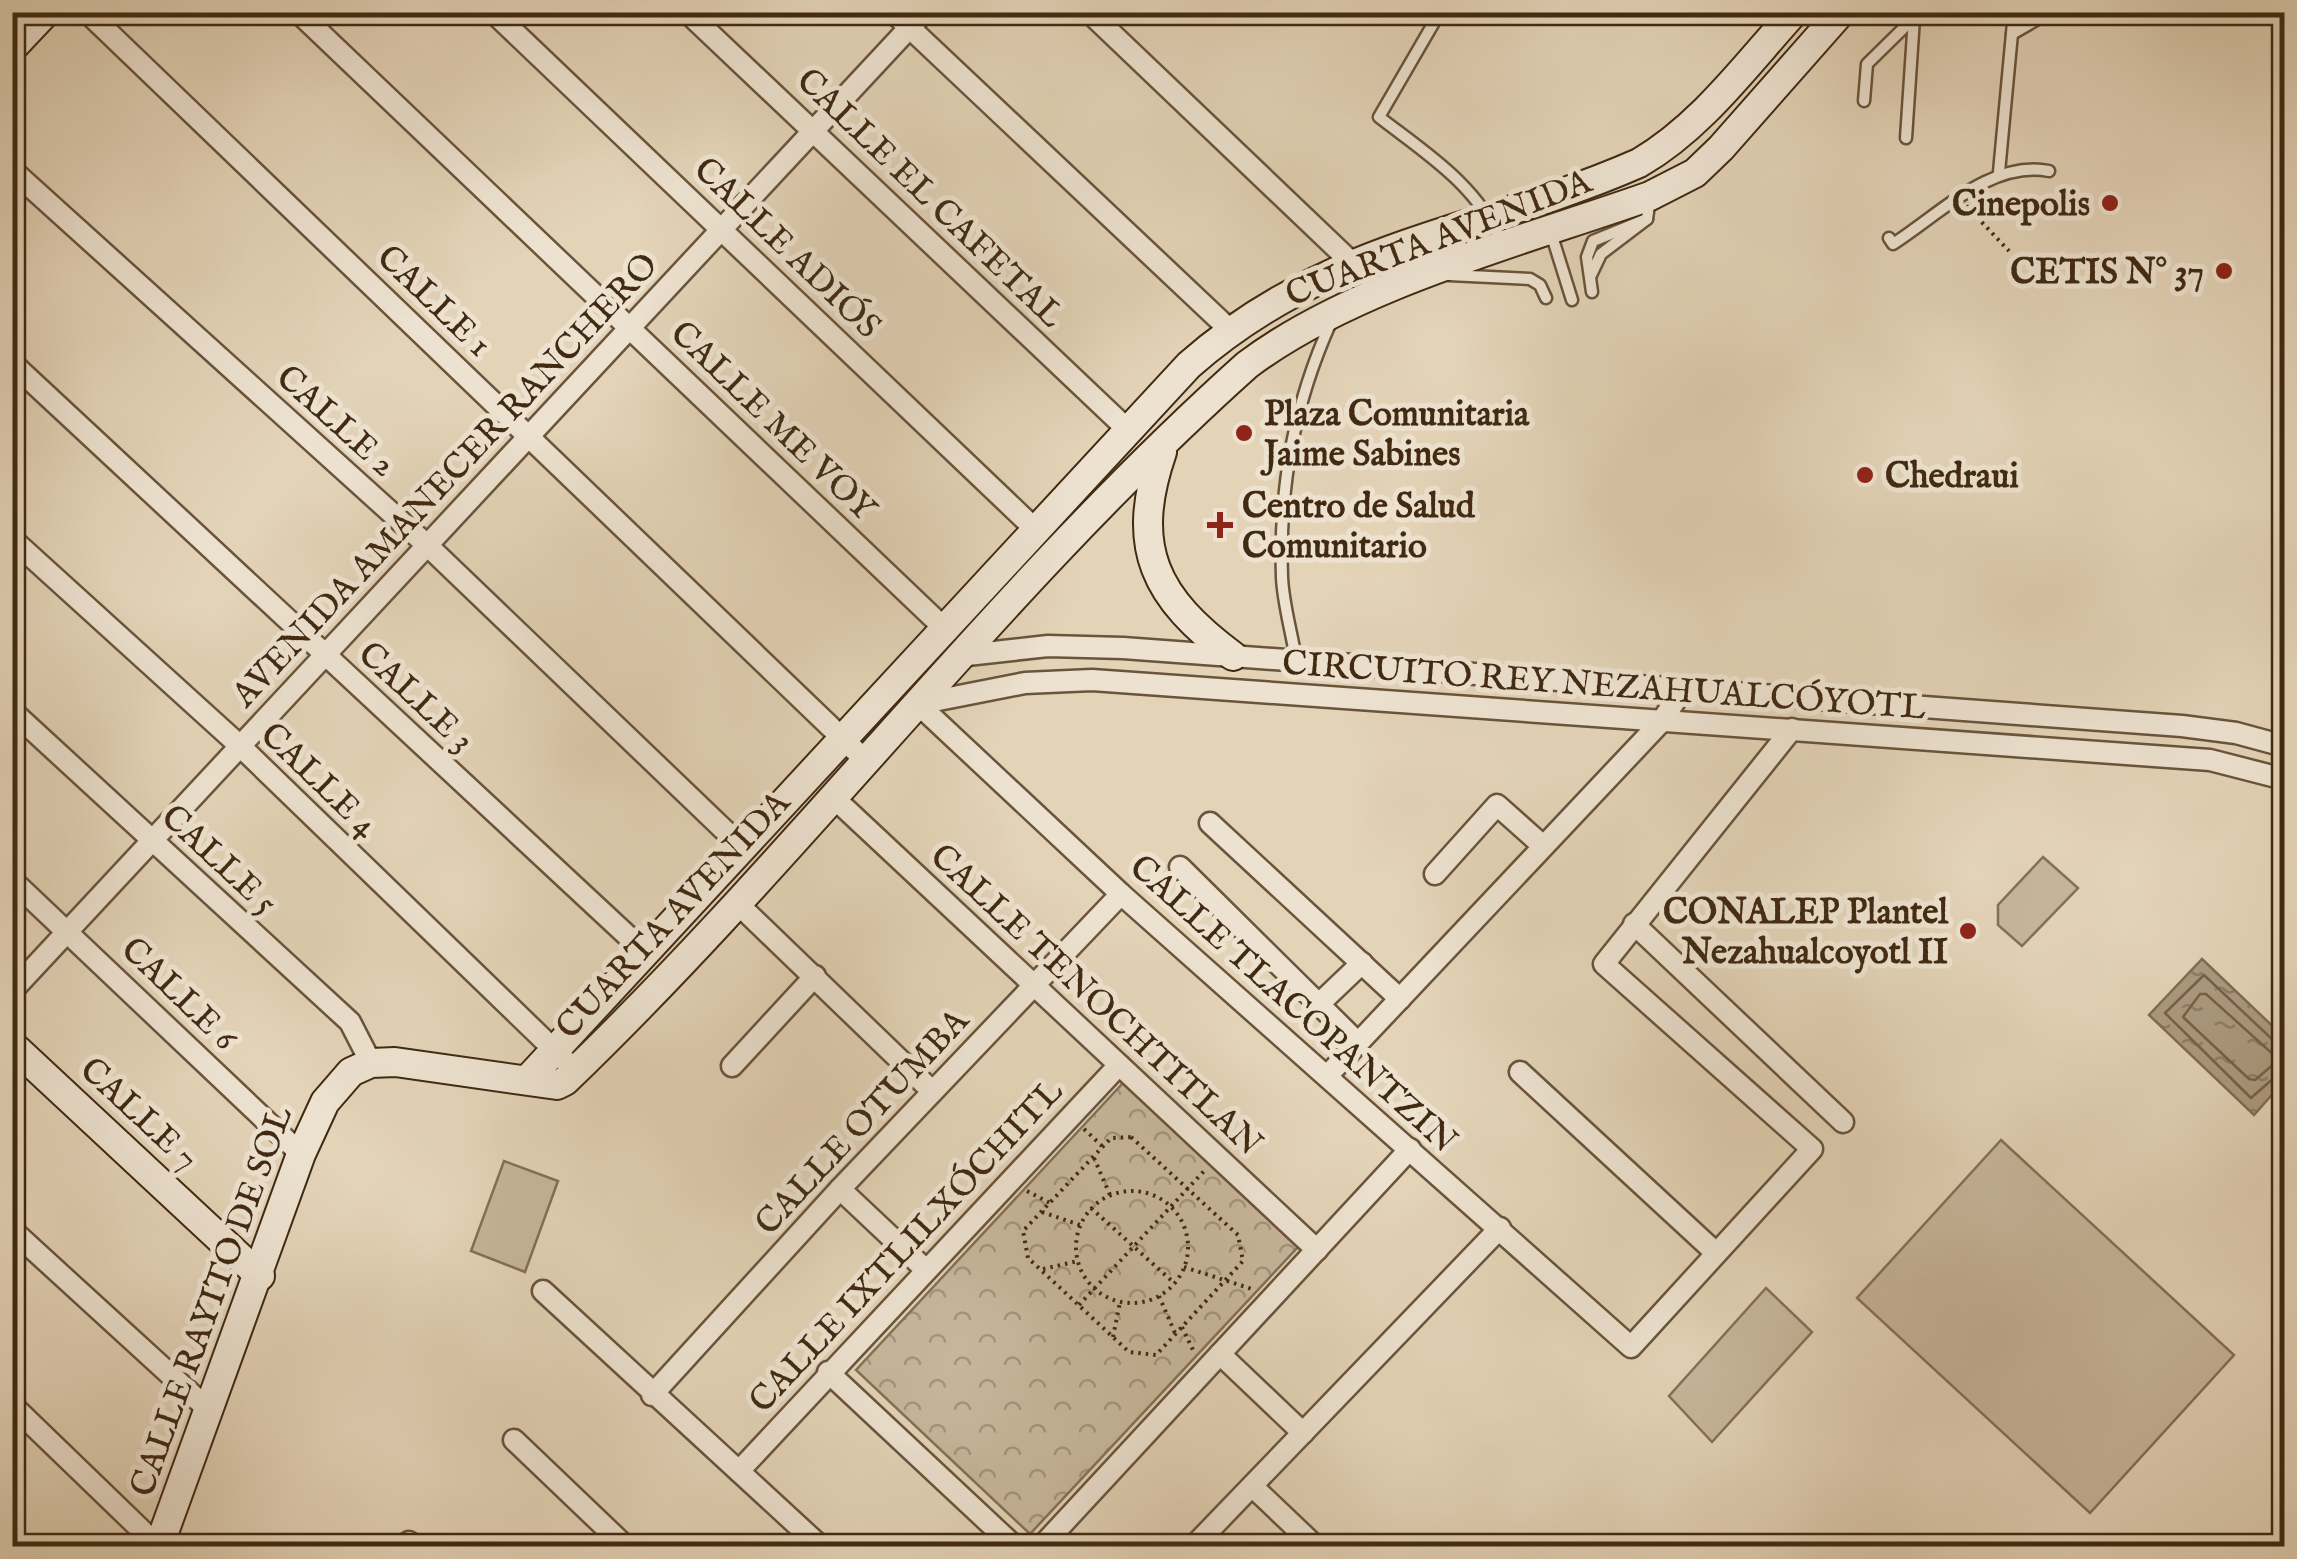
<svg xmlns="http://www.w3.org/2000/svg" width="2297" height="1559" viewBox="0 0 2297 1559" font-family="'IM FELL English',serif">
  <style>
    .green { fill: #c7b69b; stroke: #847056; stroke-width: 2.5 }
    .park { fill: url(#park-crowns); stroke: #847056; stroke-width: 2.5 }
    .water { fill: url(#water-ripples); stroke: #816d53; stroke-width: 2.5 }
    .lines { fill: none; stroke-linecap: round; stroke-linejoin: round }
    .shore { stroke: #766248; stroke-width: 2.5 }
    .lane-casing { stroke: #6a543b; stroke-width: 15 }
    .street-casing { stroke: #6a543b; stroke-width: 25 }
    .secondary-casing { stroke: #412a12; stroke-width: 32 }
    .path { stroke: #412a12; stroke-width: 4; stroke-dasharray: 2.5 5; stroke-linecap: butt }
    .lane { stroke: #ede2d0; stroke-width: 10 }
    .street { stroke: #ede2d0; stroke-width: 20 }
    .secondary { stroke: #ede2d0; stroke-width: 28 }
    .path-bridge { stroke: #412a12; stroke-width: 4; stroke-dasharray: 2.5 5; stroke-linecap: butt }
    .poi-dot { fill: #8f2418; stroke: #ede2d0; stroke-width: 4 }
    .labels { text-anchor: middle; stroke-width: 10; stroke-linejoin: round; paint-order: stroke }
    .street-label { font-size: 35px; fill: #412a12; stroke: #ede2d0 }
    .poi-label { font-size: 35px; font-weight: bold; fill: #412a12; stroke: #ede2d0; text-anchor: end }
  </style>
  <defs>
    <pattern id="park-crowns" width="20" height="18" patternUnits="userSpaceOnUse" patternTransform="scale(2.5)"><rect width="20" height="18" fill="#c7b69b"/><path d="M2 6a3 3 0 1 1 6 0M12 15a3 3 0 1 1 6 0" fill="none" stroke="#a3947d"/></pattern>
    <pattern id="water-ripples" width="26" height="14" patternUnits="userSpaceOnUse" patternTransform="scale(2.5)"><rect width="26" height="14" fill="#ac9a7f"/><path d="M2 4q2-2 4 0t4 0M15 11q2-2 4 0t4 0" fill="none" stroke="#8e7e67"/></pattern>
  </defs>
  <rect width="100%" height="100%" fill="#e3d3b7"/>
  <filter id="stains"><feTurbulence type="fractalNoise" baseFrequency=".002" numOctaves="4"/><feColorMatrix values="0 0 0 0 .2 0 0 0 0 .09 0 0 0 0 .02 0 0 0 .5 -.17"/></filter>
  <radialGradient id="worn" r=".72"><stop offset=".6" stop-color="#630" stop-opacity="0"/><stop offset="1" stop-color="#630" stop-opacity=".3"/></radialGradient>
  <g class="green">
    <polygon points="2043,857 2078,888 2022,946 1998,925 1998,905"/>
    <polygon points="2001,1140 2234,1355 2090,1513 1857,1298"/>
    <polygon points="504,1161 558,1181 525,1272 471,1251"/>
    <polygon points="1766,1288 1812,1332 1712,1442 1669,1396"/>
  </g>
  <polygon class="park" points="1123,1083 1298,1247 1030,1534 856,1370"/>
  <polygon class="water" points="2202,959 2284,1037 2284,1081 2254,1115 2149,1015"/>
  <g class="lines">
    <g class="shore">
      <polygon points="2200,994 2206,994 2275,1056 2275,1063 2255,1080 2249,1079 2183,1017"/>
      <polyline points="2284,1044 2274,1041 2204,975 2165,1013 2251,1098 2275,1077 2284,1076"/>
    </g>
    <g class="lane-casing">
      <g id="lane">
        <path d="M1440 12 1379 117C1427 154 1477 185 1502 243"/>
        <polyline points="2012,34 2050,12"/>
        <polyline points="1864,101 1867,64 1920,12"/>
        <polyline points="1906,138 1914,18"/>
        <polyline points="1999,172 2014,12"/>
        <polyline points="1551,233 1572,300"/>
        <path d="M1889 238 1893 244C1940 214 1991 160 2049 171"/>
        <polyline points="1449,275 1530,279 1540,285 1546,298"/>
        <polyline points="1591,275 1601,254 1647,219 1650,198"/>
        <polyline points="1592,292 1587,257 1593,241 1647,219"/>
        <path d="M1296 660C1292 633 1283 604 1282 577 1279 486 1294 404 1331 322"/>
      </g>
    </g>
    <g class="street-casing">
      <g id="street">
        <polyline points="87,12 866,761"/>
        <polyline points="298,12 944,628"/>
        <polyline points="493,12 1036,530"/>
        <polyline points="687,12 1128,430"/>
        <polyline points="893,12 1229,329"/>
        <polyline points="1089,12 1351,262"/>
        <polyline points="12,170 428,546 743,848"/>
        <polyline points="12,363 646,953"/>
        <polyline points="12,539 239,745 576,1071"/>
        <polyline points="958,656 1048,646 1123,648 2182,726 2236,733 2284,746"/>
        <polyline points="918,704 1121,894 1631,1347 1812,1149 1604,964 1792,729"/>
        <polyline points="918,704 1025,683 1092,680 2210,760 2284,779"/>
        <polyline points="12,711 350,1022 371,1063"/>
        <polyline points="833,797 1317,1250"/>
        <polyline points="1210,823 1400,999"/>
        <polyline points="1180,867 1358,1043"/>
        <polyline points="1435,874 1497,805 1543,846"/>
        <polyline points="12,880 301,1154"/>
        <polyline points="737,903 932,1091"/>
        <polyline points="1634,924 1843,1122"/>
        <polyline points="12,991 924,12"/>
        <polyline points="1319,1004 1362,963"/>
        <polyline points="732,1066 815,976"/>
        <polyline points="1520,1072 1716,1253"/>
        <polyline points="1327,1076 1661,722 1681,692"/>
        <polyline points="840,1189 926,1270"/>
        <polyline points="12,1230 210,1411"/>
        <polyline points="543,1291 820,1546"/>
        <polyline points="1220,1354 1303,1433"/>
        <polyline points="828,1372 1014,1546"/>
        <polyline points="652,1395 840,1189 1121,894"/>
        <polyline points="12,1405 158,1546"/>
        <polyline points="514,1440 625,1546"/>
        <polyline points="739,1471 1119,1065"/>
        <polyline points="1252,1486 1315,1546"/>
        <polyline points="409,1542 414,1546"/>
        <polyline points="1042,1546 1410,1149"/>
        <polyline points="1194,1546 1500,1228"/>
      </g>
    </g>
    <g class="secondary-casing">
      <g id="secondary">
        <polyline points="12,48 46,12"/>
        <path d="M1162 452C1129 548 1155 598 1233 656"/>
        <polyline points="12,1045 260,1276"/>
        <path d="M529 1078 1189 365C1329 242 1477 234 1639 163 1701 127 1746 65 1794 12"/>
        <path d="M159 1546 301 1154 325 1102 351 1072 371 1063 395 1062 557 1085 565 1081C802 853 1001 585 1247 365 1353 285 1523 241 1650 196L1695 173 1721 148 1841 12"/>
      </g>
    </g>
    <g class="path">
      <polyline points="1084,1129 1102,1146"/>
      <polygon points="1131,1137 1238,1235 1243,1261 1156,1355 1129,1352 1028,1258 1023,1231 1111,1138"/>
      <polyline points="1094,1158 1110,1195"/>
      <circle cx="1132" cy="1247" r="56"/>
      <polyline points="1027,1191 1050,1203"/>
      <polyline points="1091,1208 1173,1282"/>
      <polyline points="1042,1212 1080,1225"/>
      <polyline points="1184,1267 1255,1290"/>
      <polyline points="1043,1269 1078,1261"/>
      <polyline points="1159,1296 1175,1333"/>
      <polyline points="1079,1305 1205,1170"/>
      <polyline points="1182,1327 1195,1354"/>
      <polyline points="1113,1337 1120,1302"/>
    </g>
    <use href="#lane" class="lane"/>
    <use href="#street" class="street"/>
    <use href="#secondary" class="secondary"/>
    <polyline class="path-bridge" points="1956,195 2009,251"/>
  </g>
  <g class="poi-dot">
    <circle cx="2110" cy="203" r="10"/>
    <circle cx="2224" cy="271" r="10"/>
    <circle cx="1244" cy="433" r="10"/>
    <circle cx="1865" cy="475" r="10"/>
    <path d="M1215 510h10v10h10v10h-10v10h-10v-10h-10v-10h10z"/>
    <circle cx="1968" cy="931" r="10"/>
  </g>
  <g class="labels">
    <g class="street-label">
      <text transform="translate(931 197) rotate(44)" y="12">CALLE EL CAFETAL</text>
      <text transform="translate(1438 237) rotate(-21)" y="12">CUARTA AVENIDA</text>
      <text transform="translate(788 247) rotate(44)" y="12">CALLE ADIÓS</text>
      <text transform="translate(435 300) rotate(44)" y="12">CALLE 1</text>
      <text transform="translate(337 420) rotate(42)" y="12">CALLE 2</text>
      <text transform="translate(774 420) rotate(44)" y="12">CALLE ME VOY</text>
      <text transform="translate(444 479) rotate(-47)" y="12">AVENIDA AMANECER RANCHERO</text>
      <text transform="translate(1604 684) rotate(4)" y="12">CIRCUITO REY NEZAHUALCÓYOTL</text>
      <text transform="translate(417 696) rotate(43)" y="12">CALLE 3</text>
      <text transform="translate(320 779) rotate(44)" y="12">CALLE 4</text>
      <text transform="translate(220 859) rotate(43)" y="12">CALLE 5</text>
      <text transform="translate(672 914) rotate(-47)" y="12">CUARTA AVENIDA</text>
      <text transform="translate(180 993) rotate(44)" y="12">CALLE 6</text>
      <text transform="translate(1097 999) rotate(43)" y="12">CALLE TENOCHTITLAN</text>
      <text transform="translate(1294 1003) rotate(42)" y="12">CALLE TLACOPANTZIN</text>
      <text transform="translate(140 1113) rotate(43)" y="12">CALLE 7</text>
      <text transform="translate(861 1121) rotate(-47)" y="12">CALLE OTUMBA</text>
      <text transform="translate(905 1245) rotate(-47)" y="12">CALLE IXTLILXÓCHITL</text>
      <text transform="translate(210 1301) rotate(-70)" y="12">CALLE RAYITO DE SOL</text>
    </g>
    <g class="poi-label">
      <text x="2090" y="215">Cinepolis</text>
      <text x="2204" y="283">CETIS N° 37</text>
      <text x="1264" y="425" text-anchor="start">Plaza Comunitaria<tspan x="1264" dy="40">Jaime Sabines</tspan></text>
      <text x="1885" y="487" text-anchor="start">Chedraui</text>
      <text x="1242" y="517" text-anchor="start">Centro de Salud<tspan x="1242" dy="40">Comunitario</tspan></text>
      <text x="1948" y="923">CONALEP Plantel<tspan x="1948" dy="40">Nezahualcoyotl II</tspan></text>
    </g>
  </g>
  <rect width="2297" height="1559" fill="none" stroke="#e3d3b7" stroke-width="50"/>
  <rect x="15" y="15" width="2267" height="1529" fill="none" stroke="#412a12" stroke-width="5"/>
  <rect x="25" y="25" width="2247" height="1509" fill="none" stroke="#412a12" stroke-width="2.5"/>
  <rect width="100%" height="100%" filter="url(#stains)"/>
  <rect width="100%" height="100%" fill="url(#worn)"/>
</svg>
